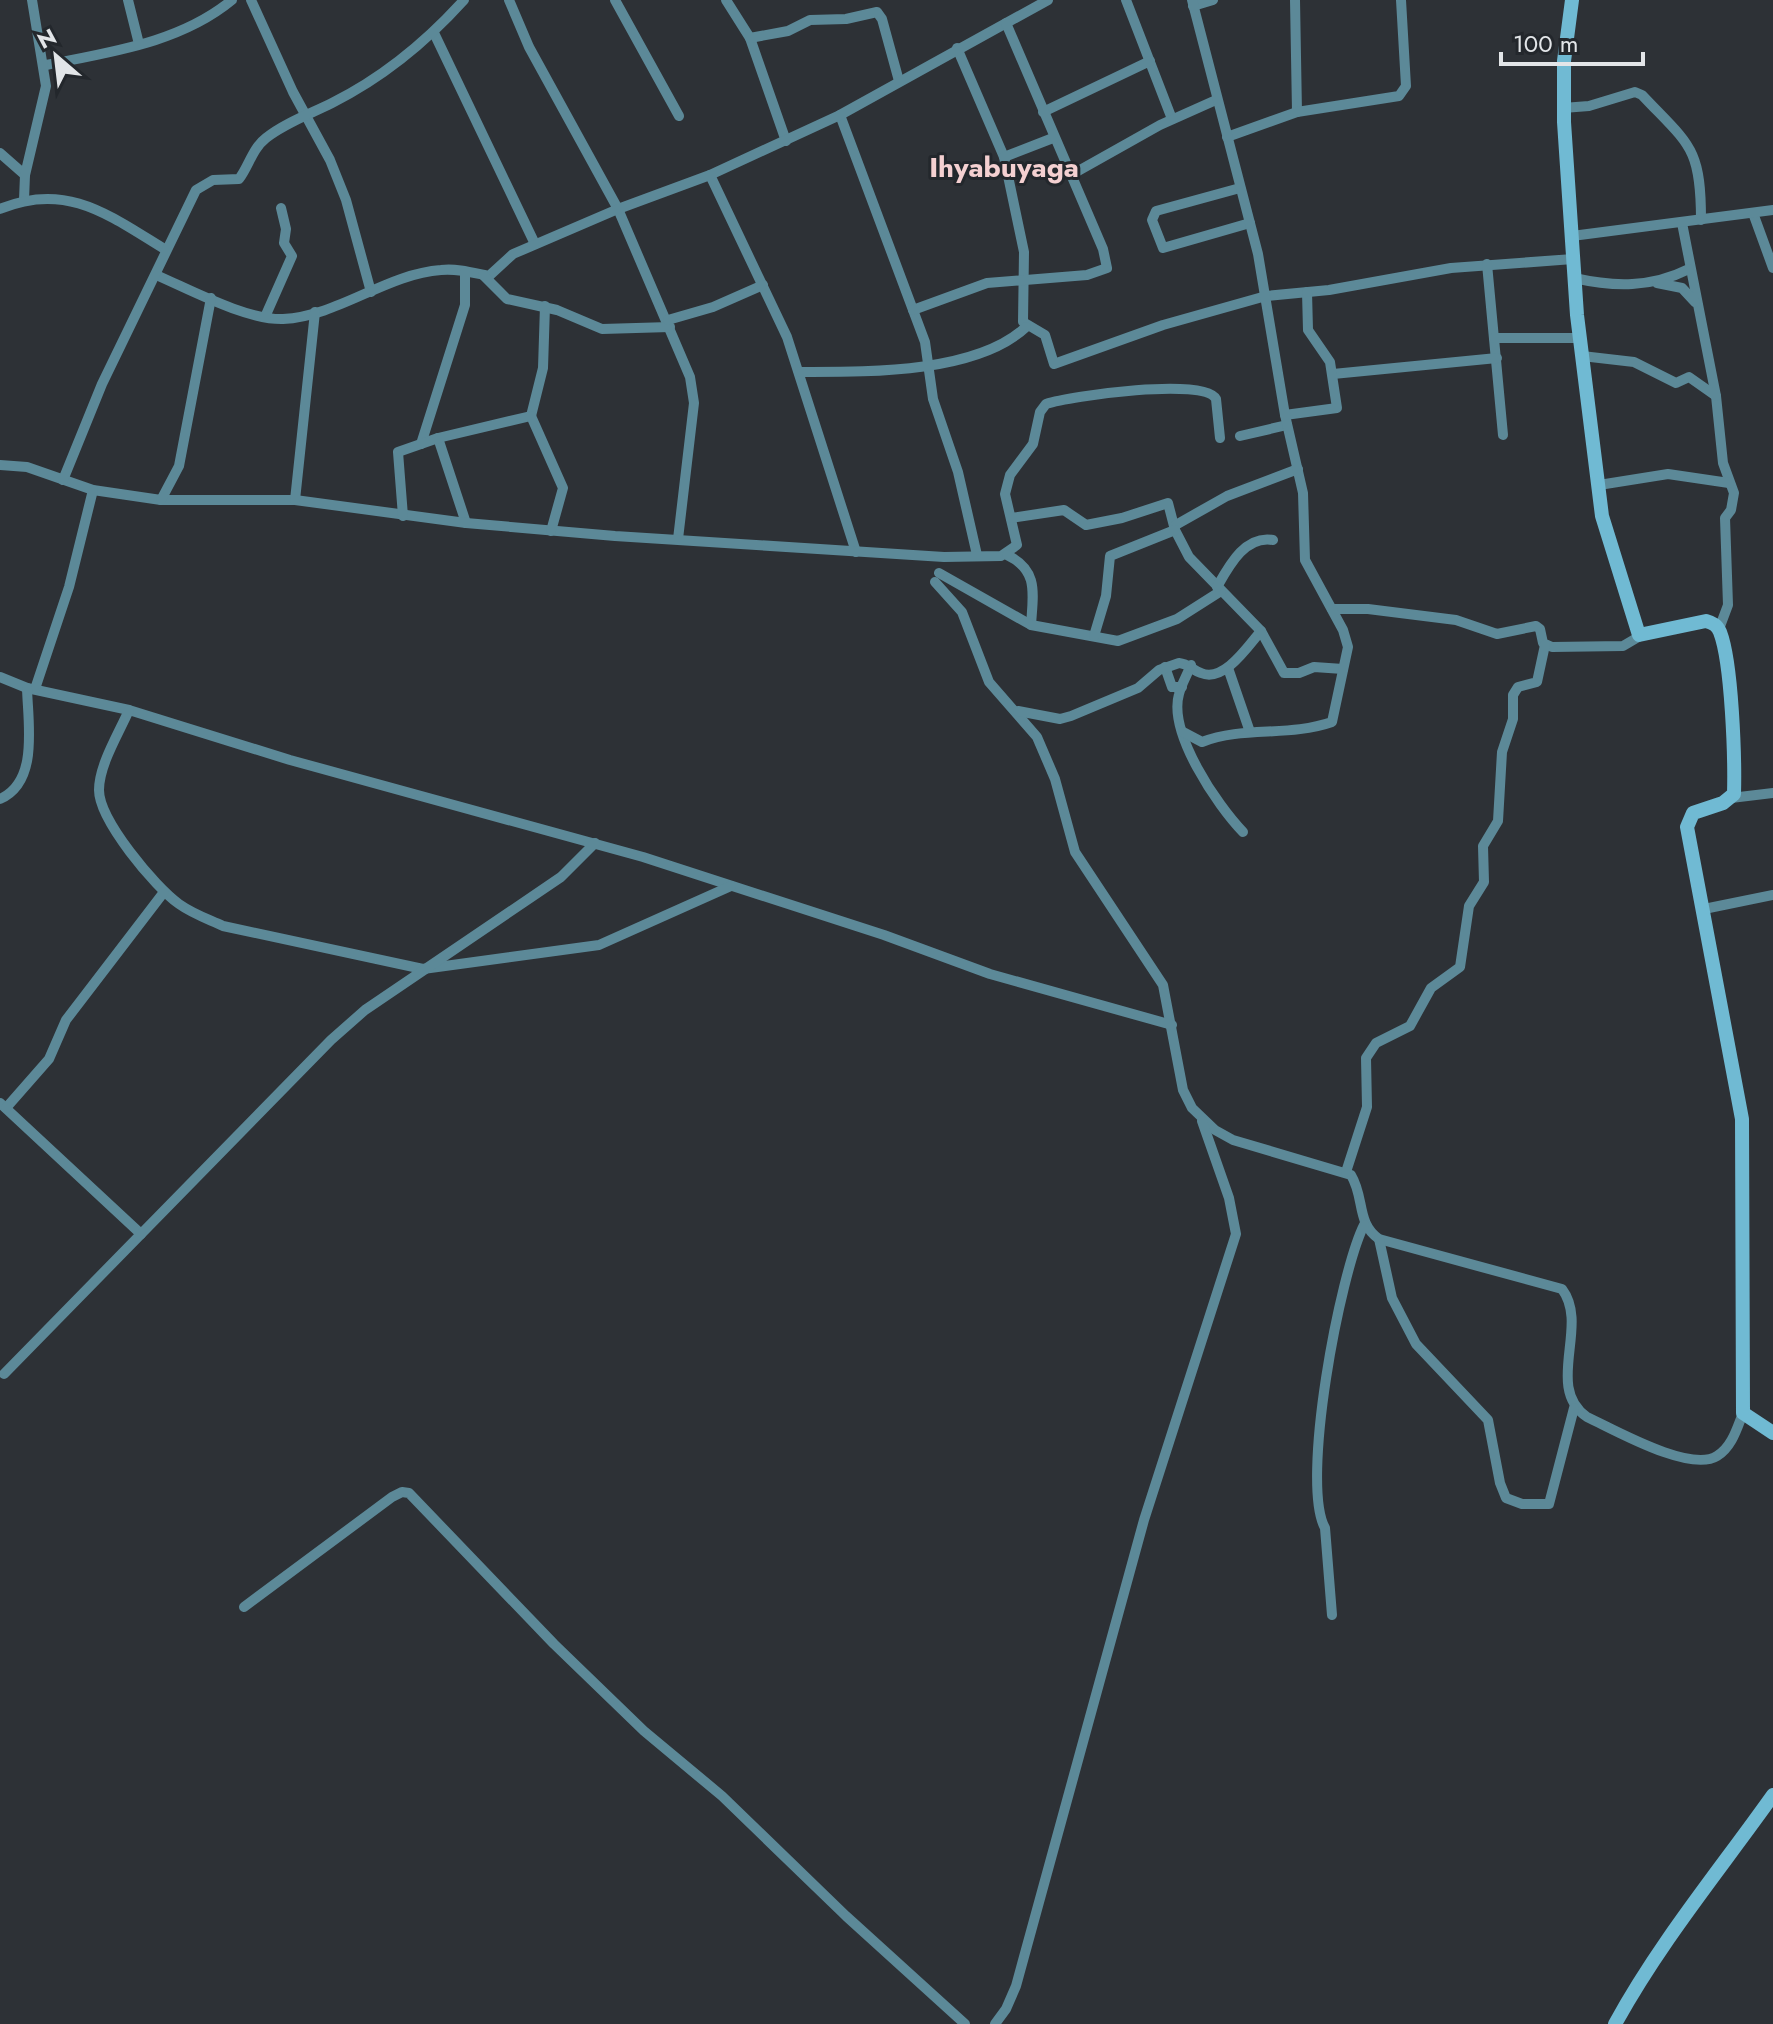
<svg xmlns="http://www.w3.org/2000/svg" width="1773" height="2024" viewBox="0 0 1773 2024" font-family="Jost,sans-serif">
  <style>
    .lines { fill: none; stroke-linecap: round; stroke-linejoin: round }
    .street { stroke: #5c8998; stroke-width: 10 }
    .secondary { stroke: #70bad3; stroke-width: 14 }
    .labels { text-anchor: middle; stroke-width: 6; stroke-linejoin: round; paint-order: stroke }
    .quarter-label { font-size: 28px; font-weight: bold; fill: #f4d0d1; stroke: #23272c }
  </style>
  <rect width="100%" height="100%" fill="#2d3136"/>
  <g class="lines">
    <g class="street">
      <polyline points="128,0 139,44"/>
      <polyline points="251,0 293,92 330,160 346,200 371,292"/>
      <polyline points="509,0 529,47 618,209 690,377 694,403 678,539"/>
      <polyline points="615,0 679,116"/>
      <polyline points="726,0 750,38 786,141"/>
      <polyline points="1126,0 1172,119"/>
      <polyline points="1295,0 1297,112"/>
      <polyline points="1193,6 1213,0"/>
      <polyline points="434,33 535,244"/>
      <polyline points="750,38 788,31 810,20 846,19 877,12 882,19 899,81"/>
      <polyline points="957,48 1004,157 1024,252 1023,322 1045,335 1054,364 1163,325 1266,296 1329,290 1451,268 1573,259"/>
      <path d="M46 65C110 52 180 43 232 0"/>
      <path d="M1563 108 1589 106 1635 92 1642 95C1689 145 1701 146 1701 220"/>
      <polyline points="1043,112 1150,61"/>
      <polyline points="840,115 925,342 933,399 958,472 977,555"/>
      <polyline points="1227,137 1297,112 1399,96 1406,86 1401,0"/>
      <polyline points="0,153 25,175"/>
      <polyline points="1004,157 1053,138"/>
      <polyline points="710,175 787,337 856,552"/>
      <polyline points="1071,175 1160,125 1216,100"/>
      <polyline points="1240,188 1156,211 1152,220 1163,248 1250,223"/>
      <polyline points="24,200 25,175 46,86 32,0"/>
      <path d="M0 209C67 181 110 216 166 250"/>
      <polyline points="1753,213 1773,268"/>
      <polyline points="1682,223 1716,396 1723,463 1734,493 1731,510 1725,518 1728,605 1719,629"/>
      <polyline points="1572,236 1773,210"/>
      <polyline points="1487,264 1503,435"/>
      <path d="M156 275C191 290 246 320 283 319 339 316 386 274 441 270 457 268 474 273 489 276L513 254 618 209 710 175 840 115 1048 0"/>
      <polyline points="483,275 507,299 557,310 602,329 670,327"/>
      <path d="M1574 278C1614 287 1651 288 1689 269"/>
      <polyline points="1657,283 1682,288 1695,302"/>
      <polyline points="913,310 987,283 1087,275 1107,268 1103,249 1006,23"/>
      <polyline points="265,317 292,256 284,243 286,229 281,208"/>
      <polyline points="668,320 713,307 763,285"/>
      <polyline points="1494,338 1580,338"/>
      <polyline points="1582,356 1634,362 1676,383 1689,377 1716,396"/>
      <path d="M800 372C865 372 976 374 1026 327"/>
      <polyline points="1333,374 1497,358"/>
      <polyline points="1285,415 1337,408 1330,362 1308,330 1307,292"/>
      <polyline points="531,416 543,368 545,306"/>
      <polyline points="1240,436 1287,425"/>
      <polyline points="438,438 466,523"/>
      <polyline points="421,444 465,305 465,272"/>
      <path d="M0 465 27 467 93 490 161 500H295L466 523 615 536 944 557 1001 556 1017 545 1005 494 1010 475 1033 444 1040 412 1046 404C1070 396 1205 377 1216 399L1220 438"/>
      <path d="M63 480 102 384 196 190 213 180 239 179C249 166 252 149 266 138 285 123 310 114 332 103 382 78 427 41 464 0"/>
      <polyline points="1599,485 1668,474 1729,483"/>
      <polyline points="161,500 179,466 211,298"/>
      <polyline points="295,500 315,312"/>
      <polyline points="403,516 398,452 438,438 531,416 563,488 551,531"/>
      <polyline points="1011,518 1064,510 1086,525 1122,518 1168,503 1175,530 1189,557 1261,631 1284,673 1299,673 1314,667 1343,669"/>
      <polyline points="1174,526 1227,496 1298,469"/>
      <path d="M1007 555C1039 570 1033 594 1031 625"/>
      <polyline points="939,573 1031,625 1118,641 1177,619 1221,591"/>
      <path d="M935 582 962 612 989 682 1037 737 1055 779 1075 852 1163 985 1183 1090 1192 1108 1215 1130 1233 1140 1351 1175C1365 1198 1356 1223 1379 1239L1562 1289C1590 1326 1544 1387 1587 1417 1615 1430 1690 1473 1717 1456 1732 1447 1737 1428 1743 1413"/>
      <path d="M1217 587C1229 566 1245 535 1273 540"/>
      <polyline points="1332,609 1368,609 1456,620 1497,634 1536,626 1540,629 1543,643 1552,647 1623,646 1640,636"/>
      <polyline points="1094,636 1106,596 1110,556 1175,530"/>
      <path d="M1191 665C1187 675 1181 685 1179 694 1168 733 1217 805 1243 832"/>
      <polyline points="1165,667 1172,687 1182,687"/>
      <polyline points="1228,668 1250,732"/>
      <polyline points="0,677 27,688 129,710 290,760 643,857 884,935 990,974 1172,1025"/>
      <polyline points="35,689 69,587 93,490"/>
      <path d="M129 710C119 733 99 765 99 790 99 820 155 887 179 904 193 914 208 919 223 926L423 969 599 945 731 886"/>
      <path d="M1018 711 1060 719 1071 716 1138 688 1159 670 1179 663C1189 664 1192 670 1201 673 1224 683 1248 646 1261 631"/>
      <path d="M1183 732 1202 742C1243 726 1289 737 1332 722L1348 647 1343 630 1305 560 1303 493 1285 415 1258 254 1192 0"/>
      <polyline points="1731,798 1773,793"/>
      <path d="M0 799C39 782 28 724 27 688"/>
      <polyline points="1704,909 1773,895"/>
      <polyline points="0,1103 141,1234"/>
      <polyline points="6,1108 49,1059 66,1020 164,892"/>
      <polyline points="1346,1172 1367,1107 1366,1058 1376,1043 1410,1026 1431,988 1460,967 1469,906 1484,882 1483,846 1498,821 1502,752 1513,719 1513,695 1518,687 1537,682 1545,645"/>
      <polyline points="1379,1239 1392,1298 1416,1344 1488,1420 1500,1483 1506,1498 1522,1504 1549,1504 1574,1408"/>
      <polyline points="4,1374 331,1040 365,1010 561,877 595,843"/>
      <polyline points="244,1607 392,1497 402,1492 409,1493 554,1644 644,1731 722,1796 846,1916 965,2024"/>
      <path d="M1332 1615 1325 1528C1300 1483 1340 1273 1364 1225"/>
      <polyline points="995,2024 1006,2009 1016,1986 1144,1520 1236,1234 1229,1198 1202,1121"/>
    </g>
    <g class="secondary">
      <path d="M1572 0 1564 61V122L1577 315 1602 516 1639 635 1706 621C1713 623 1717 625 1720 632 1732 663 1735 758 1734 794L1723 803 1693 813 1687 827 1742 1119 1743 1413 1773 1433"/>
      <path d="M1615 2024C1660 1942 1719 1871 1773 1795"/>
    </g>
  </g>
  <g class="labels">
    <g class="quarter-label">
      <text x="1004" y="177">Ihyabuyaga</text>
    </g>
  </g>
  <g transform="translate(56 56) rotate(332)" stroke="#23272c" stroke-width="6" paint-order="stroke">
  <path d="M0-6L14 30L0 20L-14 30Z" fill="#e2e5e8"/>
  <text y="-12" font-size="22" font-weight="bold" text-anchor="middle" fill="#e2e5e8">N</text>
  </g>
  <path d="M1501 52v12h142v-12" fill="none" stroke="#e2e5e8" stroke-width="4"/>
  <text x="1513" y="52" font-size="24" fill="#e2e5e8" stroke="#23272c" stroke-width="6" paint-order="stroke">100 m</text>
</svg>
